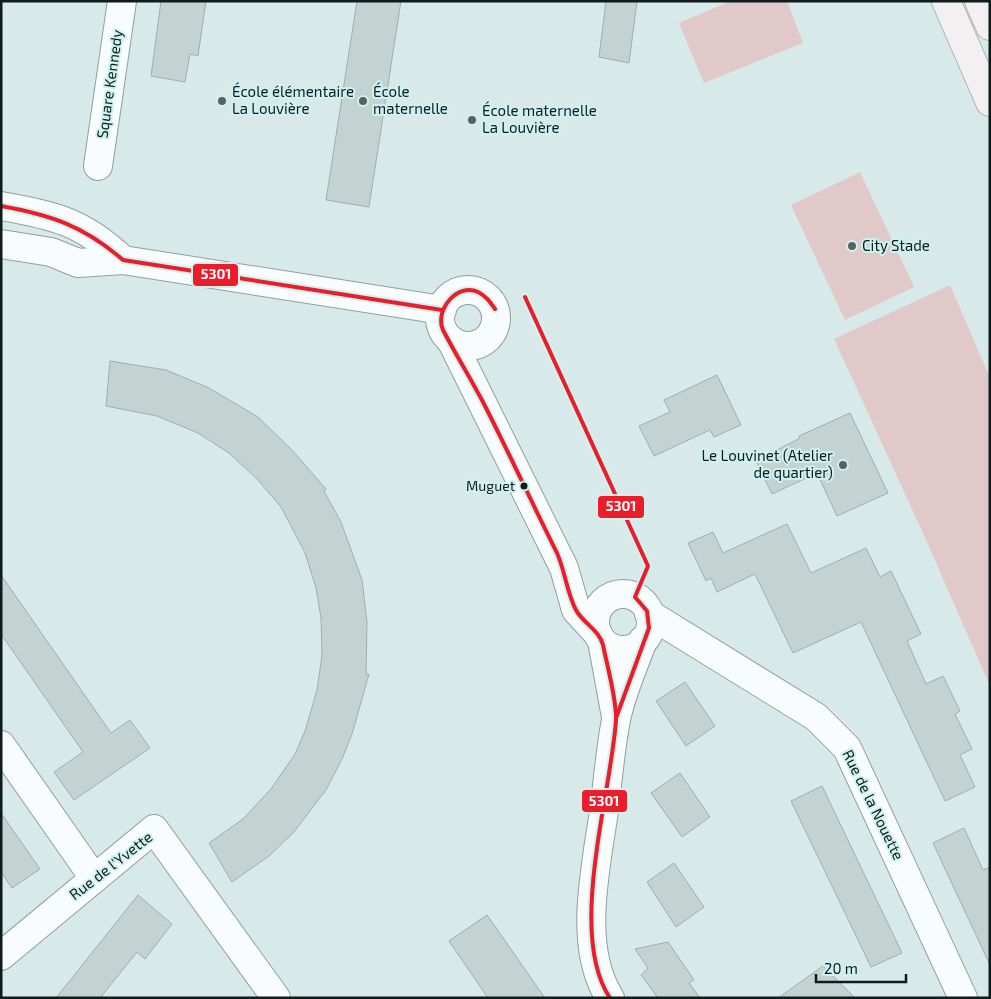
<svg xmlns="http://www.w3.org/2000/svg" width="991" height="999" viewBox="0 0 991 999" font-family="'Exo 2',sans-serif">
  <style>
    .green { fill: #e0c9c8 }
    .building { fill: #c3d3d2; stroke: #a0afae }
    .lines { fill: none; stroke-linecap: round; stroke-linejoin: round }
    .street-casing { stroke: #909f9e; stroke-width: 30 }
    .primary-casing { stroke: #b4b5b4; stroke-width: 30 }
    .street { stroke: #f9fcfc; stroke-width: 28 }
    .primary { stroke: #f2f0f0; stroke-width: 28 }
    .bus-1-casing { stroke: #cff2f0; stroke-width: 8 }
    .bus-1 { stroke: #ed1c2a; stroke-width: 4 }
    .poi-dot { fill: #556463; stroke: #cff2f0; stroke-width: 2 }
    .bus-dot { fill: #0f1c1b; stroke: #cff2f0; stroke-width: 2 }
    .labels { text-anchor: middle; stroke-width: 4; stroke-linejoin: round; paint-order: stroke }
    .bus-label { font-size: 14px; fill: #0f1c1b; stroke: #cff2f0; text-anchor: end }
    .street-label { font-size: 15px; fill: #0f1c1b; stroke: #cff2f0 }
    .poi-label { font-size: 15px; fill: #0f1c1b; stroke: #cff2f0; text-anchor: start }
    .line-badge { stroke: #cff2f0; stroke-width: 2 }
    .badge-label { font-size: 14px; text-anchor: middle; font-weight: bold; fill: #fff }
  </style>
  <rect width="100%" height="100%" fill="#d7eae9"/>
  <g class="green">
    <polygon points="731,1 787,1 803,43 704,83 679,23"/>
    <polygon points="860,172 914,287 845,320 791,205"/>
    <polygon points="950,285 990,378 990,686 923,533 834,339"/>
  </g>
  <g class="building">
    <polygon points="161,1 206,1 198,56 190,54 185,82 151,76"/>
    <polygon points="357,1 401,1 369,207 326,200"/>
    <polygon points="606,1 637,1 629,63 599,57"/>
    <polygon points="110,361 166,370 209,388 258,417 292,450 326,489 324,491 341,522 362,580 367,622 366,674 369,674 352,734 342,759 326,790 294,832 269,856 232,882 209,843 243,819 271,789 295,754 305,731 317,690 322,655 321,618 316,588 305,553 281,507 257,479 229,453 198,433 157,416 106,406"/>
    <polygon points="717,375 741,425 714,437 710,430 654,456 639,426 670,412 664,400"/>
    <polygon points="850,413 888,493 837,516 817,473 772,494 756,461 800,438 799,436"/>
    <polygon points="787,524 811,573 866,548 880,577 891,571 921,634 907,641 926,684 943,676 960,711 955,714 972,749 960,755 975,787 945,801 861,622 793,653 755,574 717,592 711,578 706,581 688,543 713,532 723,553"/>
    <polygon points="1,575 111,733 130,720 150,748 74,800 54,772 83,752 1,634"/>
    <polygon points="685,682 715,726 686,746 656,701"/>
    <polygon points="680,773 710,817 682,837 651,793"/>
    <polygon points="822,786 902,953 871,967 791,801"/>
    <polygon points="1,813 40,869 12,888 1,872"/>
    <polygon points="964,828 983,870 990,867 990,965 933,843"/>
    <polygon points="674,863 704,907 676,927 647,882"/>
    <polygon points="138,895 172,924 145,959 137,952 100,998 56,998"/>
    <polygon points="487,915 508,945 545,998 488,998 449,941"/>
    <polygon points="668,942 694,980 689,983 700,998 658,998 641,975 648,968 635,949"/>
    <polygon points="823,966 855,998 778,998"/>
  </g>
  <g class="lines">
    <g class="street-casing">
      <g id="street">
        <polyline points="98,166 122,1"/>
        <path d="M1 206C54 215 83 222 123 260"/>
        <polyline points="1,244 51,252 78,263 123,260 442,310"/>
        <circle cx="468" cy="318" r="28"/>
        <polyline points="451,340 564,568 576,610 598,634"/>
        <circle cx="623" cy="622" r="28"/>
        <polyline points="649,614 816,717 847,748 963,998"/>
        <polyline points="602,641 616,717"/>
        <polyline points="1,745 94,878"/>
        <polyline points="1,956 154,829 276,998"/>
        <path d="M610 998C577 947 596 867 604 811 608 781 610 750 616 720 621 693 634 666 643 640"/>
      </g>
    </g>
    <g class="primary-casing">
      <g id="primary">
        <polyline points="946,1 990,102"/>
        <polyline points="979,1 990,26"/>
      </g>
    </g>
    <use href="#street" class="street"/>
    <use href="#primary" class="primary"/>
    <g class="bus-1-casing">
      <g id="bus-1">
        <path d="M1 206C51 215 84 226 123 260L442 310"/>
        <polyline points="525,297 648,566 635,597 647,611 649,628 616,718"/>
        <path d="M495 309C490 302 486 296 478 292 458 282 434 310 443 330 456 355 471 379 484 404 509 453 532 503 557 553 565 571 567 593 576 610 582 622 600 631 603 645 607 665 617 701 616 720 611 795 567 934 610 998"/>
      </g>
    </g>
    <use href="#bus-1" class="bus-1"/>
  </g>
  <g class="poi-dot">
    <circle cx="222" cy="101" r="5"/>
    <circle cx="363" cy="101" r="5"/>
    <circle cx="472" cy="120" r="5"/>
    <circle cx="852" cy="246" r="5"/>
    <circle cx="843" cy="465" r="5"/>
  </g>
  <circle class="bus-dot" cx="524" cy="486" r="4.5"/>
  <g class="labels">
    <g class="bus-label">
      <text x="515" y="491">Muguet</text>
    </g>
    <g class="street-label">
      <text transform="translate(110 84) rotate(-82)" y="5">Square Kennedy</text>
      <text transform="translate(873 805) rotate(64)" y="5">Rue de la Nouette</text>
      <text transform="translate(111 866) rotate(-38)" y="5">Rue de l'Yvette</text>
    </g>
    <g class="poi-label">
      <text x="232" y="97">École élémentaire<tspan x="232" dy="17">La Louvière</tspan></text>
      <text x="373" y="97">École<tspan x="373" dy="17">maternelle</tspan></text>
      <text x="482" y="116">École maternelle<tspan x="482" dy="17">La Louvière</tspan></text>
      <text x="862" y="251">City Stade</text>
      <text x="833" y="461" text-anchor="end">Le Louvinet (Atelier<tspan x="833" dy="17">de quartier)</tspan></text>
    </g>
  </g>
  <g class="line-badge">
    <rect x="192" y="263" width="47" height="24" rx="5" fill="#ed1c2a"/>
    <rect x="597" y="495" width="48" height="24" rx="5" fill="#ed1c2a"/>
    <rect x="581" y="789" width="47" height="24" rx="5" fill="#ed1c2a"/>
  </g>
  <g class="badge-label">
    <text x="216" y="279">5301</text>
    <text x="621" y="511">5301</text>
    <text x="604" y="806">5301</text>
  </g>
  <rect width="991" height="999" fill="none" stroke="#0f1c1b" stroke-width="5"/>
  <path d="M816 974v8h90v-8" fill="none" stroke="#0f1c1b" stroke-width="2.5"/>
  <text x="824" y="974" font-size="15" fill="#0f1c1b" stroke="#cff2f0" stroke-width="4" paint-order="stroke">20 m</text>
</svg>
